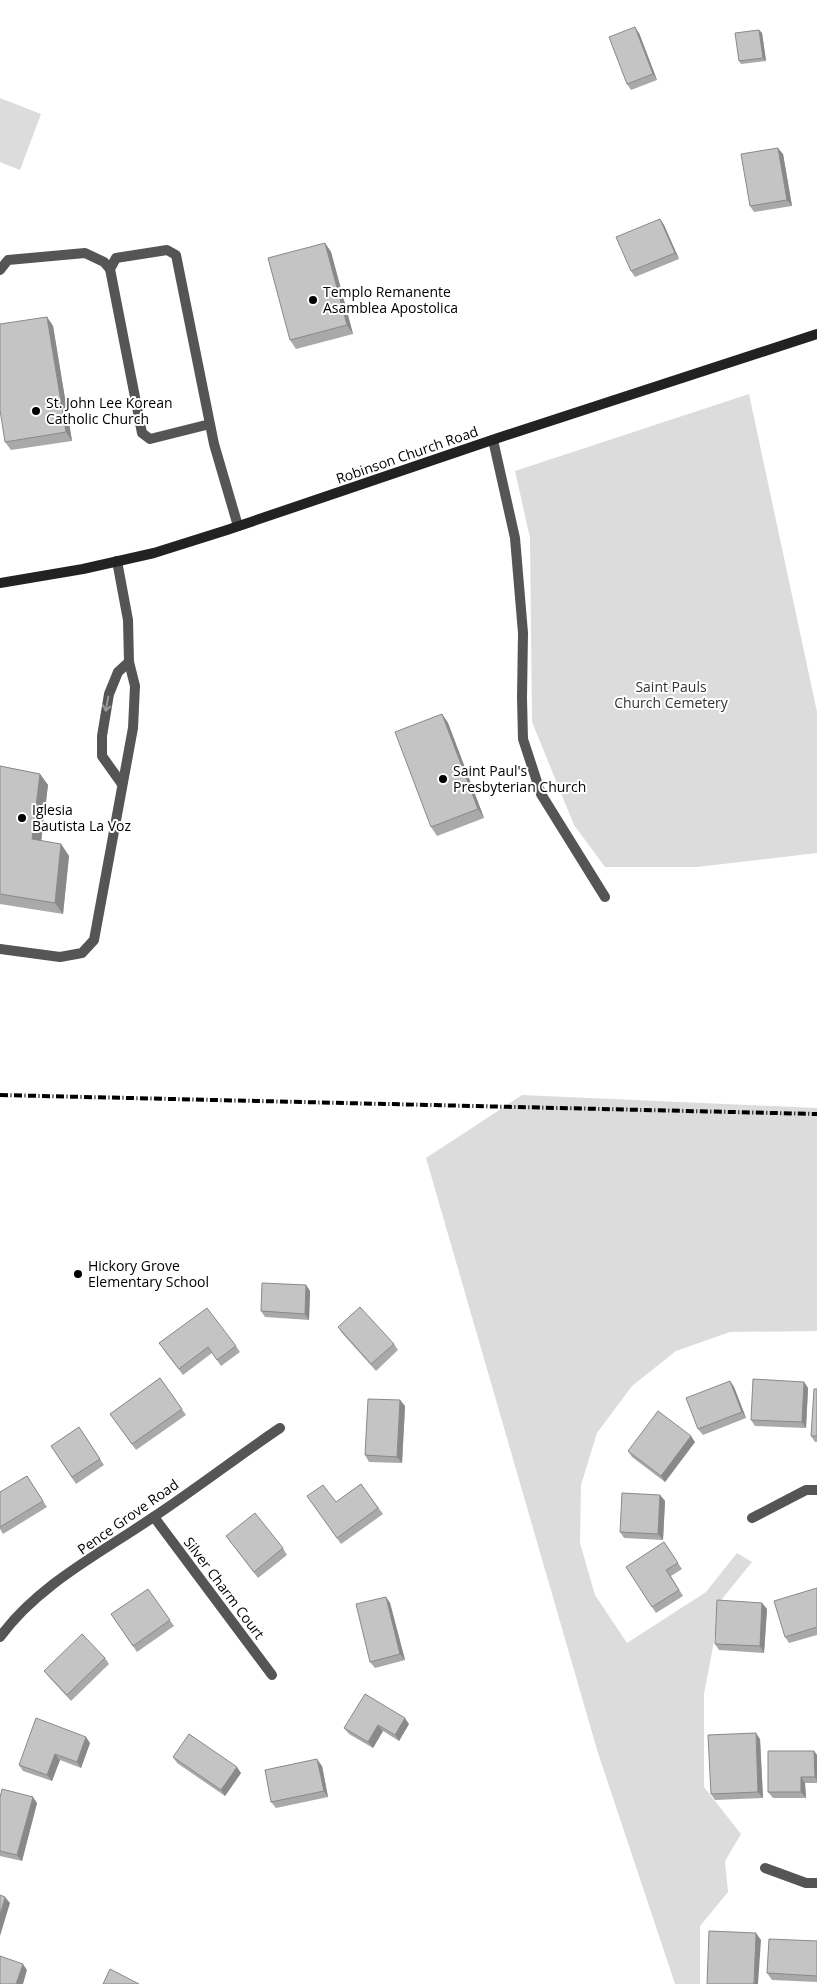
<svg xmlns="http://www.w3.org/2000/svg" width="817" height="1984" viewBox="0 0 817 1984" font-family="'Open Sans',sans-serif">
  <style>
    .green { fill: #dcdcdc }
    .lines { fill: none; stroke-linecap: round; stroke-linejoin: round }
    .lane { stroke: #555; stroke-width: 10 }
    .street { stroke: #555; stroke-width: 10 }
    .secondary { stroke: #222; stroke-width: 10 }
    .rail { stroke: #000; stroke-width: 4; stroke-dasharray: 8 2.5 1 2.5; stroke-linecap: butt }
    .wall { fill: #a9a9a9 }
    .shaded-wall { fill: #898989 }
    .building { fill: #c4c4c4; stroke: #898989 }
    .oneway { stroke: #999 }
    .poi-dot { fill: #000; stroke: #fff; stroke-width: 2 }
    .labels { text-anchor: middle; stroke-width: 4; stroke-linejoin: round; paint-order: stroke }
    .poi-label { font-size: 14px; fill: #000; stroke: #fff; text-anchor: start }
    .street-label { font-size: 14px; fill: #000; stroke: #fff }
    .park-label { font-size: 14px; fill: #333; stroke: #fff }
  </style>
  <rect width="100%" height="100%" fill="#fff"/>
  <g class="green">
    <polygon points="0,98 41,114 20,170 0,162"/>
    <polygon points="749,394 817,712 817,853 697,867 605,867 574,825 532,722 530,538 515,471"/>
    <polygon points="522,1095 817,1108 817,1331 730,1332 676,1351 632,1386 597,1433 581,1485 580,1543 595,1595 627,1643 706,1592 737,1553 752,1562 722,1599 704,1694 704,1787 741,1834 725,1861 728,1892 700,1926 700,1984 675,1984 598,1753 426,1158"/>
  </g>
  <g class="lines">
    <g class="lane">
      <polyline points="0,270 8,260 85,253 104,262 110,269"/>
      <polyline points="210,424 150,439 142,433 110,269 116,258 167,250 176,255 214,444 238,526"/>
      <polyline points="493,440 515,538 523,633 522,698 523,739 541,794 605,897"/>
      <polyline points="122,784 102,756 102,736 109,694 118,672 129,662"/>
      <polyline points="0,949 60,957 82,953 94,940 133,728 135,686 129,662 128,620 117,561"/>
    </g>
    <g class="street">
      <polyline points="154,1517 272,1675"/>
      <polyline points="752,1518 806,1490 817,1490"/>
      <path d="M0 1637C38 1585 99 1554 152 1518 196 1489 237 1457 280 1428"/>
      <polyline points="765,1868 806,1883 817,1883"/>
    </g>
    <polyline class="secondary" points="0,583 83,569 154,553 227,530 498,438 817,334"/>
    <polyline class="rail" points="0,1095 817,1114"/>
  </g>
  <g class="wall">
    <polygon points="759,30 762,33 766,61 741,64 739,61"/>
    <polygon points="639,33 657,80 631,90 627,84"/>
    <polygon points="783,154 792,206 754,212 750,206"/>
    <polygon points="660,219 664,225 679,259 635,277 631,271"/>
    <polygon points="325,243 331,252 353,334 296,349 290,340"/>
    <polygon points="47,317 53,326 72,441 11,450 5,442"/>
    <polygon points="442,714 448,723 484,818 437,836 431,827"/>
    <polygon points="0,766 40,774 48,785 41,841 61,844 69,856 63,914 0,904"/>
    <polygon points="306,1285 310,1291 309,1320 265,1317 261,1311"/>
    <polygon points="338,1327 394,1344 398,1350 376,1371 342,1333"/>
    <polygon points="236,1346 240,1352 221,1366 212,1353 183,1375 163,1349"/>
    <polygon points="160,1378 186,1415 136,1450 110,1414"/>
    <polygon points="730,1381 734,1387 746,1418 703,1435 698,1429"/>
    <polygon points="804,1382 808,1388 806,1428 755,1426 751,1420"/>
    <polygon points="817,1389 817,1442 815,1442 811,1436"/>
    <polygon points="400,1400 405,1406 402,1463 369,1462 365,1455"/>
    <polygon points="79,1427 104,1465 76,1484 51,1446"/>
    <polygon points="695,1442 665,1482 632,1457 628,1451"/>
    <polygon points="27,1476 47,1507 3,1534 0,1529 0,1492"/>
    <polygon points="361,1484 383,1514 341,1544 307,1496 336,1502"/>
    <polygon points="660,1495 665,1501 663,1540 624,1538 620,1532"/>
    <polygon points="226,1536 283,1548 287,1555 258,1578"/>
    <polygon points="664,1542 682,1569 671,1576 683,1596 656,1613 626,1567"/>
    <polygon points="817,1588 817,1635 789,1643 785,1637"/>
    <polygon points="148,1589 174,1626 137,1652 111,1614"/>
    <polygon points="386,1597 390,1603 405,1660 375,1668 370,1662"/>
    <polygon points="762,1603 767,1609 764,1653 719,1650 715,1644"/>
    <polygon points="105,1658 109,1664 71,1701 49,1677 44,1671"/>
    <polygon points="409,1724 399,1741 383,1731 373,1748 349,1734 344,1728"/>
    <polygon points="760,1739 763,1798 715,1800 711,1794"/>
    <polygon points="90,1743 81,1768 60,1760 52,1781 23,1771 19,1765"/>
    <polygon points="814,1751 817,1755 817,1783 805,1783 806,1798 773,1798 768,1792"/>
    <polygon points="173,1757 241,1773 225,1796 177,1763"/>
    <polygon points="322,1766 328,1797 276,1808 271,1802"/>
    <polygon points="0,1798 37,1803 22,1861 0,1856"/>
    <polygon points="817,1941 817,1982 772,1980 767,1973"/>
  </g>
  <g class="shaded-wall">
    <polygon points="635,27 639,33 657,80 653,74"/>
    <polygon points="759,30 762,33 766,61 763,58"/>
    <polygon points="778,148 783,154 792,206 787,200"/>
    <polygon points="660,219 664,225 679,259 675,253"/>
    <polygon points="325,243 331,252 353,334 347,325"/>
    <polygon points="47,317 53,326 72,441 66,432"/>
    <polygon points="442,714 448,723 484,818 478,809"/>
    <polygon points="40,774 48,785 40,851 32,839"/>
    <polygon points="61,844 69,856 63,914 55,903"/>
    <polygon points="306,1285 310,1291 309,1320 305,1314"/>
    <polygon points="730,1381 734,1387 746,1418 742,1412"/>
    <polygon points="804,1382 808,1388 806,1428 802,1422"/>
    <polygon points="400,1400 405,1406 402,1463 397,1457"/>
    <polygon points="691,1436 695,1442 665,1482 661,1476"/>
    <polygon points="660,1495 665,1501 663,1540 658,1534"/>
    <polygon points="386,1597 390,1603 405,1660 400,1654"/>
    <polygon points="762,1603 767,1609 764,1653 760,1646"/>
    <polygon points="405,1718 409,1724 399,1741 395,1735"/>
    <polygon points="378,1725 383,1731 373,1748 368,1742"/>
    <polygon points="756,1733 760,1739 763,1798 758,1792"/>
    <polygon points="86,1737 90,1743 81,1768 77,1762"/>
    <polygon points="814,1751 817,1755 817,1781 815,1777"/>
    <polygon points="55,1754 60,1760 52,1781 47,1775"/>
    <polygon points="317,1759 322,1766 328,1797 324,1791"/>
    <polygon points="237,1767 241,1773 225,1796 221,1790"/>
    <polygon points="801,1777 805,1783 806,1798 801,1792"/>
    <polygon points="33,1797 37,1803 22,1861 17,1855"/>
    <polygon points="5,1897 10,1903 0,1936 0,1915"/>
    <polygon points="756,1933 761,1940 758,1984 754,1984"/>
    <polygon points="23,1964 27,1970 23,1984 16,1984"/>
  </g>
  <g class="building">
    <polygon points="635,27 653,74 627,84 609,37"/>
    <polygon points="759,30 763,58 739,61 735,33"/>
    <polygon points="778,148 787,200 750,206 741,154"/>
    <polygon points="660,219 675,253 631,271 616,237"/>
    <polygon points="325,243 347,325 290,340 268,258"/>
    <polygon points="47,317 66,432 5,442 0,410 0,324"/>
    <polygon points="442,714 478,809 431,827 395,732"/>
    <polygon points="0,766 40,774 32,839 61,844 55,903 0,894"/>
    <polygon points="262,1283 306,1285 305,1314 261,1311"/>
    <polygon points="360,1307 394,1344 371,1364 338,1327"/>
    <polygon points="207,1308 236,1346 217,1360 208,1347 179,1369 159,1343"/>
    <polygon points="160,1378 182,1409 132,1444 110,1414"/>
    <polygon points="753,1379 804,1382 802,1422 751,1420"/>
    <polygon points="730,1381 742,1412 698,1429 686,1398"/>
    <polygon points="814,1389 817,1389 817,1436 811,1436"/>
    <polygon points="368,1399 400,1400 397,1457 365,1455"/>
    <polygon points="658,1411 691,1436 661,1476 628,1451"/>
    <polygon points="79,1427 100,1459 72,1477 51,1446"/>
    <polygon points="27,1476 43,1501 0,1527 0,1492"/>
    <polygon points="361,1484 378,1508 337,1538 307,1496 323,1485 336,1502"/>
    <polygon points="622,1493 660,1495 658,1534 620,1532"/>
    <polygon points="255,1513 283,1548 254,1572 226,1536"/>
    <polygon points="664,1542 678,1563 666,1570 679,1590 652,1607 626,1567"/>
    <polygon points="817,1588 817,1627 785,1637 774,1601"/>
    <polygon points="148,1589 170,1620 133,1646 111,1614"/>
    <polygon points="386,1597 400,1654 370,1662 356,1604"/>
    <polygon points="717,1600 762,1603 760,1646 715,1644"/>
    <polygon points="82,1634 105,1658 67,1695 44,1671"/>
    <polygon points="365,1694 405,1718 395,1735 378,1725 368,1742 344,1728"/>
    <polygon points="36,1718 86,1737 77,1762 55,1754 47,1775 19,1765"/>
    <polygon points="756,1733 758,1792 711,1794 708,1735"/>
    <polygon points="189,1734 237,1767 221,1790 173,1757"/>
    <polygon points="768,1751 814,1751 815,1777 801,1777 801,1792 768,1792"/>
    <polygon points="317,1759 324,1791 271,1802 265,1770"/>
    <polygon points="2,1789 33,1797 17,1855 0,1851 0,1798"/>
    <polygon points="0,1895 5,1897 0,1915"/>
    <polygon points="709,1931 756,1933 754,1984 707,1984"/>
    <polygon points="769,1939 817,1941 817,1976 767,1973"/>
    <polygon points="0,1956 23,1964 16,1984 0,1984"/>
    <polygon points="110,1969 139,1984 103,1984"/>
  </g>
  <defs><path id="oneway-shaft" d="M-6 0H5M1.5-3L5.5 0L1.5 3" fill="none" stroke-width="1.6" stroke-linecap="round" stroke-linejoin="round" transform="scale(1.25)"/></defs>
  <use class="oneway" href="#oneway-shaft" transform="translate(107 704) rotate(100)"/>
  <g class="poi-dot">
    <circle cx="313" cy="300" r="5"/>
    <circle cx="36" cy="411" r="5"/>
    <circle cx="443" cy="779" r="5"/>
    <circle cx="22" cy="818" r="5"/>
    <circle cx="78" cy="1274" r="5"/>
  </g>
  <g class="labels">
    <g class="poi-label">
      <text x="323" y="297">Templo Remanente<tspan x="323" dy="16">Asamblea Apostolica</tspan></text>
      <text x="46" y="408">St. John Lee Korean<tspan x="46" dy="16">Catholic Church</tspan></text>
      <text x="453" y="776">Saint Paul's<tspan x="453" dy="16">Presbyterian Church</tspan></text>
      <text x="32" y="815">Iglesia<tspan x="32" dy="16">Bautista La Voz</tspan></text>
      <text x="88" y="1271">Hickory Grove<tspan x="88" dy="16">Elementary School</tspan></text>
    </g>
    <g class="street-label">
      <text transform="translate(407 455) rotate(-19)" y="5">Robinson Church Road</text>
      <text transform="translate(128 1517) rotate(-35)" y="5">Pence Grove Road</text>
      <text transform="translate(224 1588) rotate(53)" y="5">Silver Charm Court</text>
    </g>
    <g class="park-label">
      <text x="671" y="692">Saint Pauls<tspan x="671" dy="16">Church Cemetery</tspan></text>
    </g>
  </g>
</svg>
